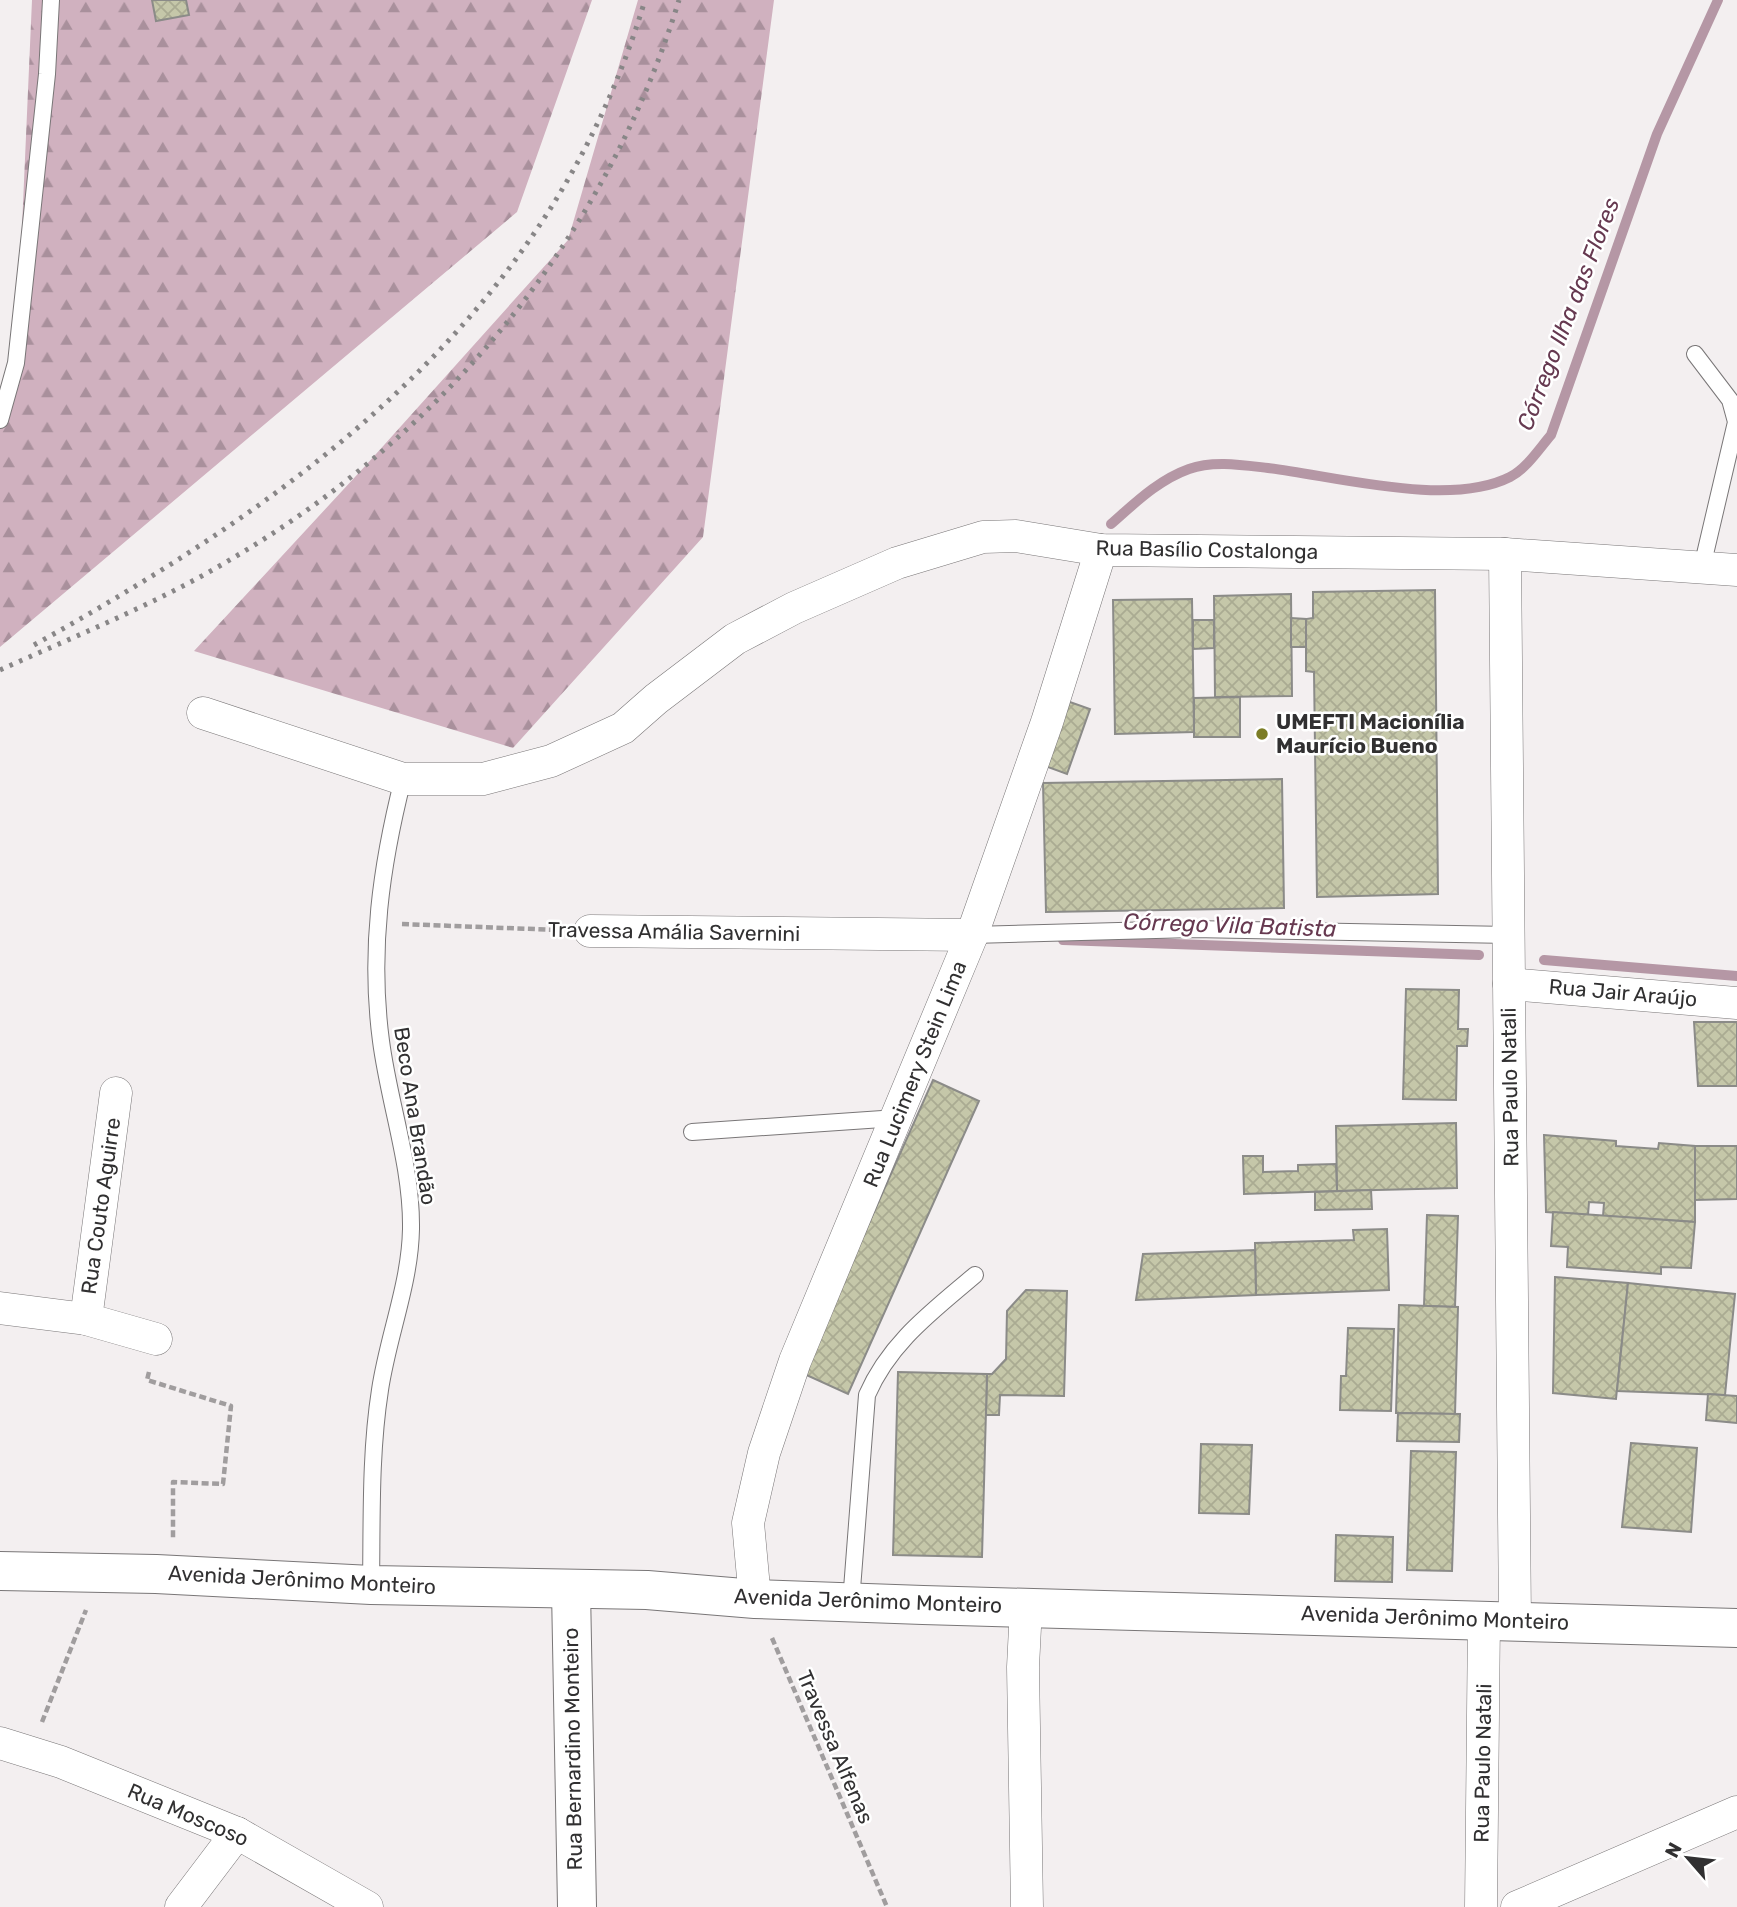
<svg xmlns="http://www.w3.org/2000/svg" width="1737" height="1907" viewBox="0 0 1737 1907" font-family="Rubik,sans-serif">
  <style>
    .forest { fill: url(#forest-firs) }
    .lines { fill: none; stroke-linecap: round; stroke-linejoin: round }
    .stream { stroke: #b597a5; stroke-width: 10 }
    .building { fill: url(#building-cross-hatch); stroke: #8b8b88; stroke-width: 2 }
    .service-casing { stroke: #797677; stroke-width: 18 }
    .minor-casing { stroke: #797677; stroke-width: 33 }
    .tertiary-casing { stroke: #797677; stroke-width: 40 }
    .path { stroke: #a09d9e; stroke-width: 4.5; stroke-dasharray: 7 3.5; stroke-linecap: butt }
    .service { stroke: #fff; stroke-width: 16 }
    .minor { stroke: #fff; stroke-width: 32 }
    .tertiary { stroke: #fff; stroke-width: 38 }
    .rail { stroke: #888687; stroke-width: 5; stroke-dasharray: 3.5 7; stroke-linecap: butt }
    .poi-dot { fill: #7c7d26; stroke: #fff; stroke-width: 2.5 }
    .labels { text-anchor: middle; stroke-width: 5; stroke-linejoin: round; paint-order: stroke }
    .street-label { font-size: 21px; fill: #313031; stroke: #fff }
    .poi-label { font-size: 21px; font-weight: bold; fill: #313031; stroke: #fff; text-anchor: start }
    .water-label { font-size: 23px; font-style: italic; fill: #663950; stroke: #fff }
  </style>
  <defs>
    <pattern id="forest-firs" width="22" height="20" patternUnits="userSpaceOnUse" patternTransform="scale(1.75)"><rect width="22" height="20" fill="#d0b1bf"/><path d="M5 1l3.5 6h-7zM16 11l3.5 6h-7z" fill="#a9909c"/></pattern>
    <pattern id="building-cross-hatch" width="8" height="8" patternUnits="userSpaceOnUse" patternTransform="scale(1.75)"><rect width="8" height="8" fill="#c5c7a9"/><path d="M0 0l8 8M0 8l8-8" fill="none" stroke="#aaab92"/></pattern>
  </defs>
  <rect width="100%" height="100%" fill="#f3eff0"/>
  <g class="forest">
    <polygon points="32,0 592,0 517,212 0,647 0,398 16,363"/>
    <polygon points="638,0 774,0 703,537 513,748 194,651 367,464 568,240"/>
  </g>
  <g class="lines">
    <g class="stream">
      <path d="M1111 524C1134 504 1158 480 1189 469 1213 460 1243 465 1268 468 1335 476 1449 508 1510 477 1527 468 1539 449 1551 435L1657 134 1718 0"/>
      <polyline points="1063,940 1479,955"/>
      <polyline points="1544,960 1737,976"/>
    </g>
  </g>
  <g class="building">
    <polygon points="152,0 186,0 189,15 156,21"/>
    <polygon points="1435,590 1438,894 1317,897 1314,672 1306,671 1306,619 1313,618 1313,592"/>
    <polygon points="1291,594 1292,696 1215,697 1214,596"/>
    <polygon points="1192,599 1194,732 1115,734 1113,600"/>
    <polygon points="1291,618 1306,619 1306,647 1291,647"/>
    <polygon points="1193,620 1214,620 1214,648 1193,649"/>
    <polygon points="1240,697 1240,737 1194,737 1194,698"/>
    <polygon points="1067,701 1090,709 1067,774 1045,766"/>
    <polygon points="1282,779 1284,908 1046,912 1043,783"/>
    <polygon points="1406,989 1459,990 1458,1029 1468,1029 1467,1046 1457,1046 1456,1100 1403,1099"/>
    <polygon points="1694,1022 1737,1022 1737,1086 1698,1086"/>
    <polygon points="933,1080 979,1101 848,1394 802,1373"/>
    <polygon points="1456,1123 1457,1188 1337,1191 1336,1126"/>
    <polygon points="1544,1135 1616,1141 1616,1146 1658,1149 1659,1143 1695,1146 1695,1222 1603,1216 1604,1203 1589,1202 1588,1215 1546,1212"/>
    <polygon points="1695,1146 1737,1146 1737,1199 1695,1200"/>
    <polygon points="1243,1156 1263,1156 1263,1172 1298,1171 1298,1165 1336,1164 1337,1191 1244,1194"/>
    <polygon points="1371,1190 1372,1209 1315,1210 1315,1192"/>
    <polygon points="1553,1212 1695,1222 1691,1268 1661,1267 1661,1274 1567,1267 1568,1247 1551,1246"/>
    <polygon points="1427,1215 1458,1216 1455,1307 1424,1306"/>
    <polygon points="1387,1229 1389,1290 1256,1295 1255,1243 1354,1240 1353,1230"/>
    <polygon points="1255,1250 1256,1295 1136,1300 1143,1254"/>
    <polygon points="1555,1277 1628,1283 1616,1399 1553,1393"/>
    <polygon points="1628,1283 1735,1294 1725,1395 1617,1391"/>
    <polygon points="1026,1290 1067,1291 1064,1396 1000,1395 999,1415 986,1415 987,1374 992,1374 1006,1359 1007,1311"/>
    <polygon points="1399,1305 1458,1307 1455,1414 1396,1413"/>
    <polygon points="1348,1328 1394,1329 1391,1411 1340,1410 1341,1376 1346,1376"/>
    <polygon points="898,1372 987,1374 982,1557 893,1555"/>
    <polygon points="1708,1394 1737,1396 1737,1423 1706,1420"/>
    <polygon points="1398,1413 1460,1414 1459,1442 1397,1441"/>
    <polygon points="1631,1443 1697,1448 1691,1532 1622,1527"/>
    <polygon points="1201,1444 1252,1445 1249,1514 1199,1513"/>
    <polygon points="1411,1451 1456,1452 1452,1571 1407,1570"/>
    <polygon points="1336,1535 1393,1537 1392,1582 1335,1581"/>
  </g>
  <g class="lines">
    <g class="service-casing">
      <g id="service">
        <polyline points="1695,354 1730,400 1736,422 1702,567"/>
        <polyline points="0,420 16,363 47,74 51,0"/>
        <polyline points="972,935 1193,929 1509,935"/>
        <polyline points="692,1132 897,1118"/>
        <path d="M371 1585C372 1520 370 1454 380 1390 388 1336 410 1284 411 1229 412 1166 389 1103 381 1041 369 951 381 866 403 779"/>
        <path d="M851 1602 867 1395C890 1342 933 1311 975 1275"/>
      </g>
    </g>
    <g class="minor-casing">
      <g id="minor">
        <polyline points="1505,554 1515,1620"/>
        <polyline points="203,713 403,779 483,779 551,761 623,728 656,699 735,639 794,608 897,563 983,537 1016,536 1101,550 1505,554 1737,570"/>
        <polyline points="590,931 972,935"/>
        <polyline points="1509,984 1737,1003"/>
        <polyline points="116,1093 86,1319 156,1339"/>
        <polyline points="0,1308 86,1319"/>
        <polyline points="755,1599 748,1523 764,1453 795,1361 972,935 1047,722 1101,550"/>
        <polyline points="1026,1607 1023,1667 1027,1907"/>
        <polyline points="0,1743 61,1762 237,1833 367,1907"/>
        <polyline points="181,1907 237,1833"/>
        <polyline points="1481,1907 1484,1619"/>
        <polyline points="1517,1907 1737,1812"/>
      </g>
    </g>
    <g class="tertiary-casing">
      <g id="tertiary">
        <polyline points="0,1571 156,1574 371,1585 647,1590 755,1599 923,1605 1737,1628"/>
        <polyline points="571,1590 577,1907"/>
      </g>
    </g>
    <g class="path">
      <polyline points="402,924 558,930"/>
      <polyline points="149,1372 147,1380 231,1406 223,1484 173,1482 173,1539"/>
      <polyline points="772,1638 887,1907"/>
      <polyline points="42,1722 86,1610"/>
    </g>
    <use href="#service" class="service"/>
    <use href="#minor" class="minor"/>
    <use href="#tertiary" class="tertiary"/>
    <g class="rail">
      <path d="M34 645C307 493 551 314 645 0"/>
      <path d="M0 670C80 634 163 601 238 555 448 430 607 234 679 0"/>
    </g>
  </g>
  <circle class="poi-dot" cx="1262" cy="734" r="7"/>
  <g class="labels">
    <g class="street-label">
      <text transform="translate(1207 550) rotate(1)" y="7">Rua Basílio Costalonga</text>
      <text transform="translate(674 932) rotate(1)" y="7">Travessa Amália Savernini</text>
      <text transform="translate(1623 993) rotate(5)" y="7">Rua Jair Araújo</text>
      <text transform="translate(915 1074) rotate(-68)" y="7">Rua Lucimery Stein Lima</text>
      <text transform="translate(1510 1087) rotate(-91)" y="7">Rua Paulo Natali</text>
      <text transform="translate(415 1116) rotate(81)" y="7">Beco Ana Brandão</text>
      <text transform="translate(101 1206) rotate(-82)" y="7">Rua Couto Aguirre</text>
      <text transform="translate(302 1580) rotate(3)" y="7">Avenida Jerônimo Monteiro</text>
      <text transform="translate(868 1601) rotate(2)" y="7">Avenida Jerônimo Monteiro</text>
      <text transform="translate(1435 1618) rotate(2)" y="7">Avenida Jerônimo Monteiro</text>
      <text transform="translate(835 1747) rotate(67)" y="7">Travessa Alfenas</text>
      <text transform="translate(573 1749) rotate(-91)" y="7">Rua Bernardino Monteiro</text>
      <text transform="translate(1483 1763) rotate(-89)" y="7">Rua Paulo Natali</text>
      <text transform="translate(188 1815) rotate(23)" y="7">Rua Moscoso</text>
    </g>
    <g class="poi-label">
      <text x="1276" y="729">UMEFTI Macionília<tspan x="1276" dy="24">Maurício Bueno</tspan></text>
    </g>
    <g class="water-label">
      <text transform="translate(1568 314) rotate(-69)" y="8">Córrego Ilha das Flores</text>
      <text transform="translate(1230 925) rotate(2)" y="8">Córrego Vila Batista</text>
    </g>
  </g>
  <g transform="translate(1688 1858) rotate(298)" stroke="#ffffff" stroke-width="5" paint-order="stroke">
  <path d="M0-5L12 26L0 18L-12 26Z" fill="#313031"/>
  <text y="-10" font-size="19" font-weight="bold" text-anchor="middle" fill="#313031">N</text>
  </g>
</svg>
